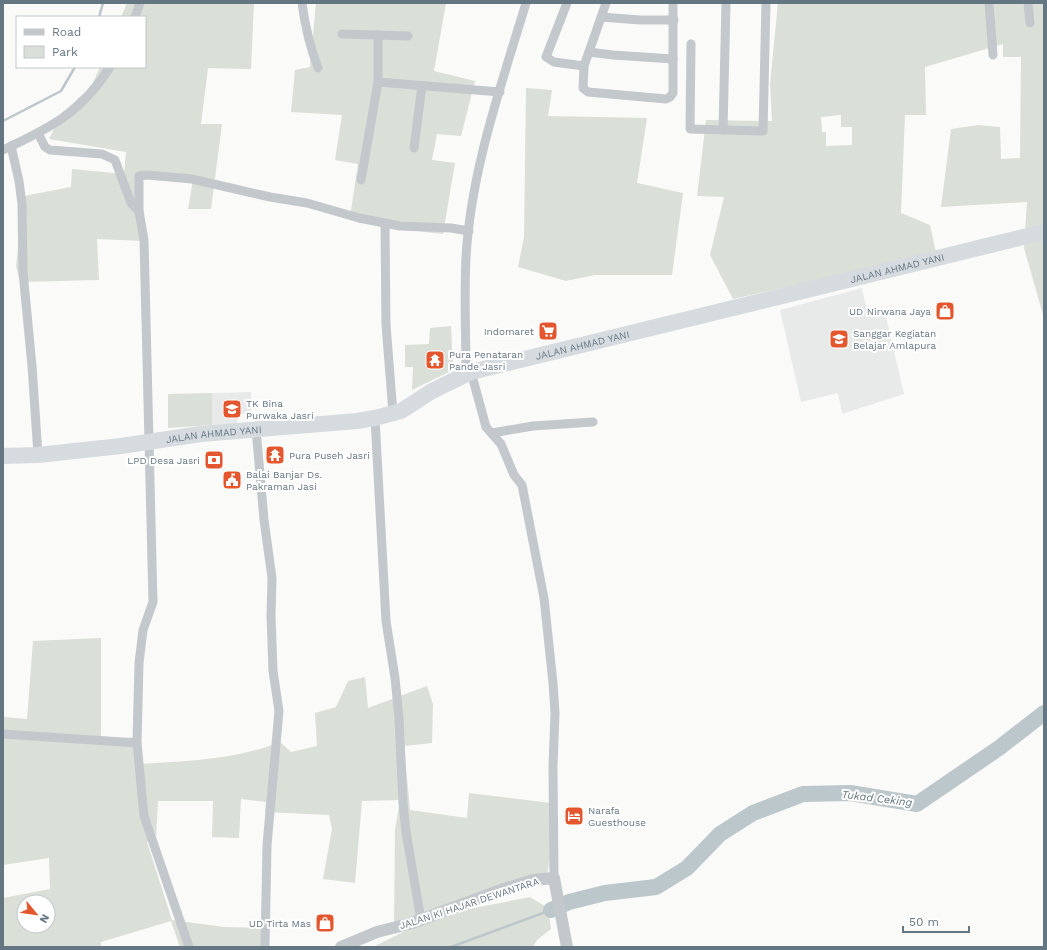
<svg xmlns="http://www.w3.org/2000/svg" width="1047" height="950" viewBox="0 0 1047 950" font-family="'Work Sans',sans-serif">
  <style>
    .built { fill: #e8e9e9 }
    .green { fill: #dadfd7; fill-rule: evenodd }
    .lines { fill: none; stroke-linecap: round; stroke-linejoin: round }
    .stream { stroke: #bbc7cb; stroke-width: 2.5 }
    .river { stroke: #bbc7cb; stroke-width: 16 }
    .minor { stroke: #c3c8cc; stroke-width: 9 }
    .tertiary { stroke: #c3c8cc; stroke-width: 12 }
    .trunk { stroke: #d6dbdf; stroke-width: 16 }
    .labels { text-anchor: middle; stroke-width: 4; stroke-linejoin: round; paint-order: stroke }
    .street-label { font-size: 10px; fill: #657683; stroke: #fff }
    .poi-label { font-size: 10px; fill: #657683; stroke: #fff; text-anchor: start }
    .water-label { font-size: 11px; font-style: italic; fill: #60757c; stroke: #fff }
  </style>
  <rect width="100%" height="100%" fill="#fafaf8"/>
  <g class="built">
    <polygon points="862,288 867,311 884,308 904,394 842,414 838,393 801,402 780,310"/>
    <polygon points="251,392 251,413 238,414 237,424 212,425 212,393"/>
  </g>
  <g class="green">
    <polygon points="127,3 254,3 251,69 208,68 201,124 222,124 211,209 188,209 193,180 142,177 142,241 97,239 99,280 20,282 16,266 24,196 71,187 72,169 124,174 126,152 49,139 61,114 91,87 100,67 145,67 145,17 121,17"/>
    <polygon points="316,3 446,3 434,71 475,81 461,136 437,134 432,160 455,163 443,234 400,229 350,217 358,164 335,160 342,115 291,112 295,70 310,67"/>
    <path d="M778 3H1044V318L1024 248 1027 202 941 207 951 129 978 125 1000 127 1001 159 1020 158 1021 57H1003V44L925 67 926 115H905L901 213 930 225 936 253 733 299 710 255 724 197 697 196 706 120 772 121 770 84ZM841 115V127H852V145L826 146V132H822L821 117Z"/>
    <polygon points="526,88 552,90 548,116 647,118 637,183 683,193 672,275 595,275 566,281 518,267 524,237"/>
    <polygon points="451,326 453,370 412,390 413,367 405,367 405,345 429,344 430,328"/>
    <polygon points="212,393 212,425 168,428 168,394"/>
    <path d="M101 638V739L140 737 139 764C187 761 235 760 280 742L291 752 317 746 315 713 336 707 348 681 365 677 368 708 427 686 433 704 432 743 404 746 410 810 467 818 469 793 551 803 550 857 547 876 394 927 395 830 400 800 362 801 355 883 323 879 332 829 329 815 265 812 266 802 241 799 239 838 212 837 213 801H158L156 838 147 842 172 920 224 927 265 928V947H180L171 921 101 942V947H3V898L50 889 49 858 3 865V717L27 719 33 641ZM24 902H48V926H24Z"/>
    <polygon points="530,897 548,908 551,929 537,940 533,947 373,947 403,932 469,909"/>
  </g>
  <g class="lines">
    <g class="stream">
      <polyline points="99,17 103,3"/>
      <polyline points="3,121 61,91 75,67"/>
      <polyline points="451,947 551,910"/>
    </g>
    <polyline class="river" points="551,910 569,902 605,893 656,887 687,868 720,834 753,813 803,794 850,793 917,804 999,748 1044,713"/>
    <g class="minor">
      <path d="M302 3C305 26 310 47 318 68"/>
      <polyline points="567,3 546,57 554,62 584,66"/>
      <polyline points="606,3 584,66 583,88 588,92 666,99 670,97 673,93 673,3"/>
      <polyline points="989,3 993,55"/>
      <polyline points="1028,3 1030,23"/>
      <polyline points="135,17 140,3"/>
      <polyline points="601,17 640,20 674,20"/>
      <polyline points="342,34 408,36"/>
      <polyline points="691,44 690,129 763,131 766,3"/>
      <polyline points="589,52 613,55 673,59"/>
      <polyline points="378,82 500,92"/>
      <polyline points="723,130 726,3"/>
      <polyline points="38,133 45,147 50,150 102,154 115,160 131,203 139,211"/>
      <polyline points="11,146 19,181 22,204 23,272 32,366 38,455"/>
      <polyline points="414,148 422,86"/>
      <path d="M3 150C50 128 81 113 110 67"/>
      <polyline points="361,180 378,82 378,35"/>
      <polyline points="385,224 386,325 393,413"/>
      <polyline points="471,372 486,427 501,444 514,475 522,485 544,598 553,683 555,713 553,766 554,878"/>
      <path d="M466 376C466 337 464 297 466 257 471 170 501 86 526 3"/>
      <polyline points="375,418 386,621 395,678 399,718 403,803 406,832 421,920"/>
      <polyline points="256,429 264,520 272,578 271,616 273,671 279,711 267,845 265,947"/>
      <polyline points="492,433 533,426 593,422"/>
      <polyline points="3,734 137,743"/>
      <polyline points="189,947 144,816 137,743 139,663 143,630 153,602 144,240 139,211 139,176 147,175 192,179 270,197 307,203 359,218 400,226 451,228 469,231"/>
    </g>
    <polyline class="tertiary" points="341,947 377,932 412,923 504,889 533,880 554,878 567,947"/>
    <path class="trunk" id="s1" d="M3 456 38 455 121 446 201 434 357 421 375 418 401 411 432 391 471 372 1044 232"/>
  </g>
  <defs>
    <g id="shop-square" transform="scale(1)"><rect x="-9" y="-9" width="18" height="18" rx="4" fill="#e4572e" stroke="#fff"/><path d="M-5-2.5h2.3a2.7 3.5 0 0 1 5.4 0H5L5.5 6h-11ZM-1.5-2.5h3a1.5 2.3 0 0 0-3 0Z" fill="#fff"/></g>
    <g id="supermarket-square" transform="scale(1)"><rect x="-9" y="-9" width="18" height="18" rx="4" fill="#e4572e" stroke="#fff"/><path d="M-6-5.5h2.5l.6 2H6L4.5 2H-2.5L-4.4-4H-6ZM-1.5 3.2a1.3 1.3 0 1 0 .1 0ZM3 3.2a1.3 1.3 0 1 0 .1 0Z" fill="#fff"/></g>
    <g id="school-square" transform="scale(1)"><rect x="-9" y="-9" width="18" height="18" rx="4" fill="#e4572e" stroke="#fff"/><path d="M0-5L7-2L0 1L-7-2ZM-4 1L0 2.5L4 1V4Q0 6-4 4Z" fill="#fff"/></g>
    <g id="temple-square" transform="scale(1)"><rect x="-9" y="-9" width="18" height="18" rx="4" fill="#e4572e" stroke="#fff"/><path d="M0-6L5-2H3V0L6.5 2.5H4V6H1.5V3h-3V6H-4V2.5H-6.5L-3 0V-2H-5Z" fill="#fff"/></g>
    <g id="bank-square" transform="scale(1)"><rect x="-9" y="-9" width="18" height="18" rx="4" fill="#e4572e" stroke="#fff"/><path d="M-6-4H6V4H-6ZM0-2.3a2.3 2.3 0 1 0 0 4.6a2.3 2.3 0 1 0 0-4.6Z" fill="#fff"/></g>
    <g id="civic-square" transform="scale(1)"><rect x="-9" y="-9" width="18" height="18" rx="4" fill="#e4572e" stroke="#fff"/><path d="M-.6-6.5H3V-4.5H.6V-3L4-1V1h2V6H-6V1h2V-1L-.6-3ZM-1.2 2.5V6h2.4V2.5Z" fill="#fff"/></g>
    <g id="hotel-square" transform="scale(1)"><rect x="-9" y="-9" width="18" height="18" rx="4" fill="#e4572e" stroke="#fff"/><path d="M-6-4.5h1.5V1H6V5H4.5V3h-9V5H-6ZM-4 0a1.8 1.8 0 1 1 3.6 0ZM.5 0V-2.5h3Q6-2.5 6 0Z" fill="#fff"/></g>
  </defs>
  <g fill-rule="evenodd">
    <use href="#shop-square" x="945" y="311"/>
    <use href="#supermarket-square" x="548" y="331"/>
    <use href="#school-square" x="839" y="339"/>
    <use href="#temple-square" x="435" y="360"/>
    <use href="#school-square" x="232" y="409"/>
    <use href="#temple-square" x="275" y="455"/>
    <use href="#bank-square" x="214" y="460"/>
    <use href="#civic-square" x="232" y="480"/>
    <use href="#hotel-square" x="574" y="816"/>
    <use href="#shop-square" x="325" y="923"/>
  </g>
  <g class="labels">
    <g class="street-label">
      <text dy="4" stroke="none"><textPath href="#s1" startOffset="920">JALAN AHMAD YANI</textPath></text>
      <text dy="4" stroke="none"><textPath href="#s1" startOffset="596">JALAN AHMAD YANI</textPath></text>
      <text dy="4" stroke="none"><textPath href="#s1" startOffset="212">JALAN AHMAD YANI</textPath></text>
      <text transform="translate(469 903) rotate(-18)" y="4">JALAN KI HAJAR DEWANTARA</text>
    </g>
    <g class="poi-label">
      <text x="931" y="315" text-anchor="end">UD Nirwana Jaya</text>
      <text x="534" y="335" text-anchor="end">Indomaret</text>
      <text x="853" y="337">Sanggar Kegiatan<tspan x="853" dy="12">Belajar Amlapura</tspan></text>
      <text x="449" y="358">Pura Penataran<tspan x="449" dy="12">Pande Jasri</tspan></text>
      <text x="246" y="407">TK Bina<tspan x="246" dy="12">Purwaka Jasri</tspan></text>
      <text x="289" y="459">Pura Puseh Jasri</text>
      <text x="200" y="464" text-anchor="end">LPD Desa Jasri</text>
      <text x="246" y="478">Balai Banjar Ds.<tspan x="246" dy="12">Pakraman Jasi</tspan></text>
      <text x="588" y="814">Narafa<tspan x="588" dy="12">Guesthouse</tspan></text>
      <text x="311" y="927" text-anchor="end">UD Tirta Mas</text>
    </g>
    <g class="water-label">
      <text transform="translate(877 798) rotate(7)" y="4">Tukad Ceking</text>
    </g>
  </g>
  <rect width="1047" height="950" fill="none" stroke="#657683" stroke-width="8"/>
  <rect x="16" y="16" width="130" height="52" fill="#ffffff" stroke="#c1c8cd"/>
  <rect x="24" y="29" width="20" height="6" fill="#c3c8cc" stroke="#c1c8cd"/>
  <text x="52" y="36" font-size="12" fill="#657683">Road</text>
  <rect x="24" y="46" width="20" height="12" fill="#dadfd7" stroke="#c1c8cd"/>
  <text x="52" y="56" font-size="12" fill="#657683">Park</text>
  <g transform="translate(36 914) rotate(119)"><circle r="19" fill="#ffffff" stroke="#c1c8cd"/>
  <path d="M0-3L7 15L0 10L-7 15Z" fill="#e4572e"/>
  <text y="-6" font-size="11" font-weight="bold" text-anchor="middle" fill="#657683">N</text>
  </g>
  <path d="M903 926v6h66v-6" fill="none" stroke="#657683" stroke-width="2"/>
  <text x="909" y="926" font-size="12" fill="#657683" stroke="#ffffff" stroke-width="3" paint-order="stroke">50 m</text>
</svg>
